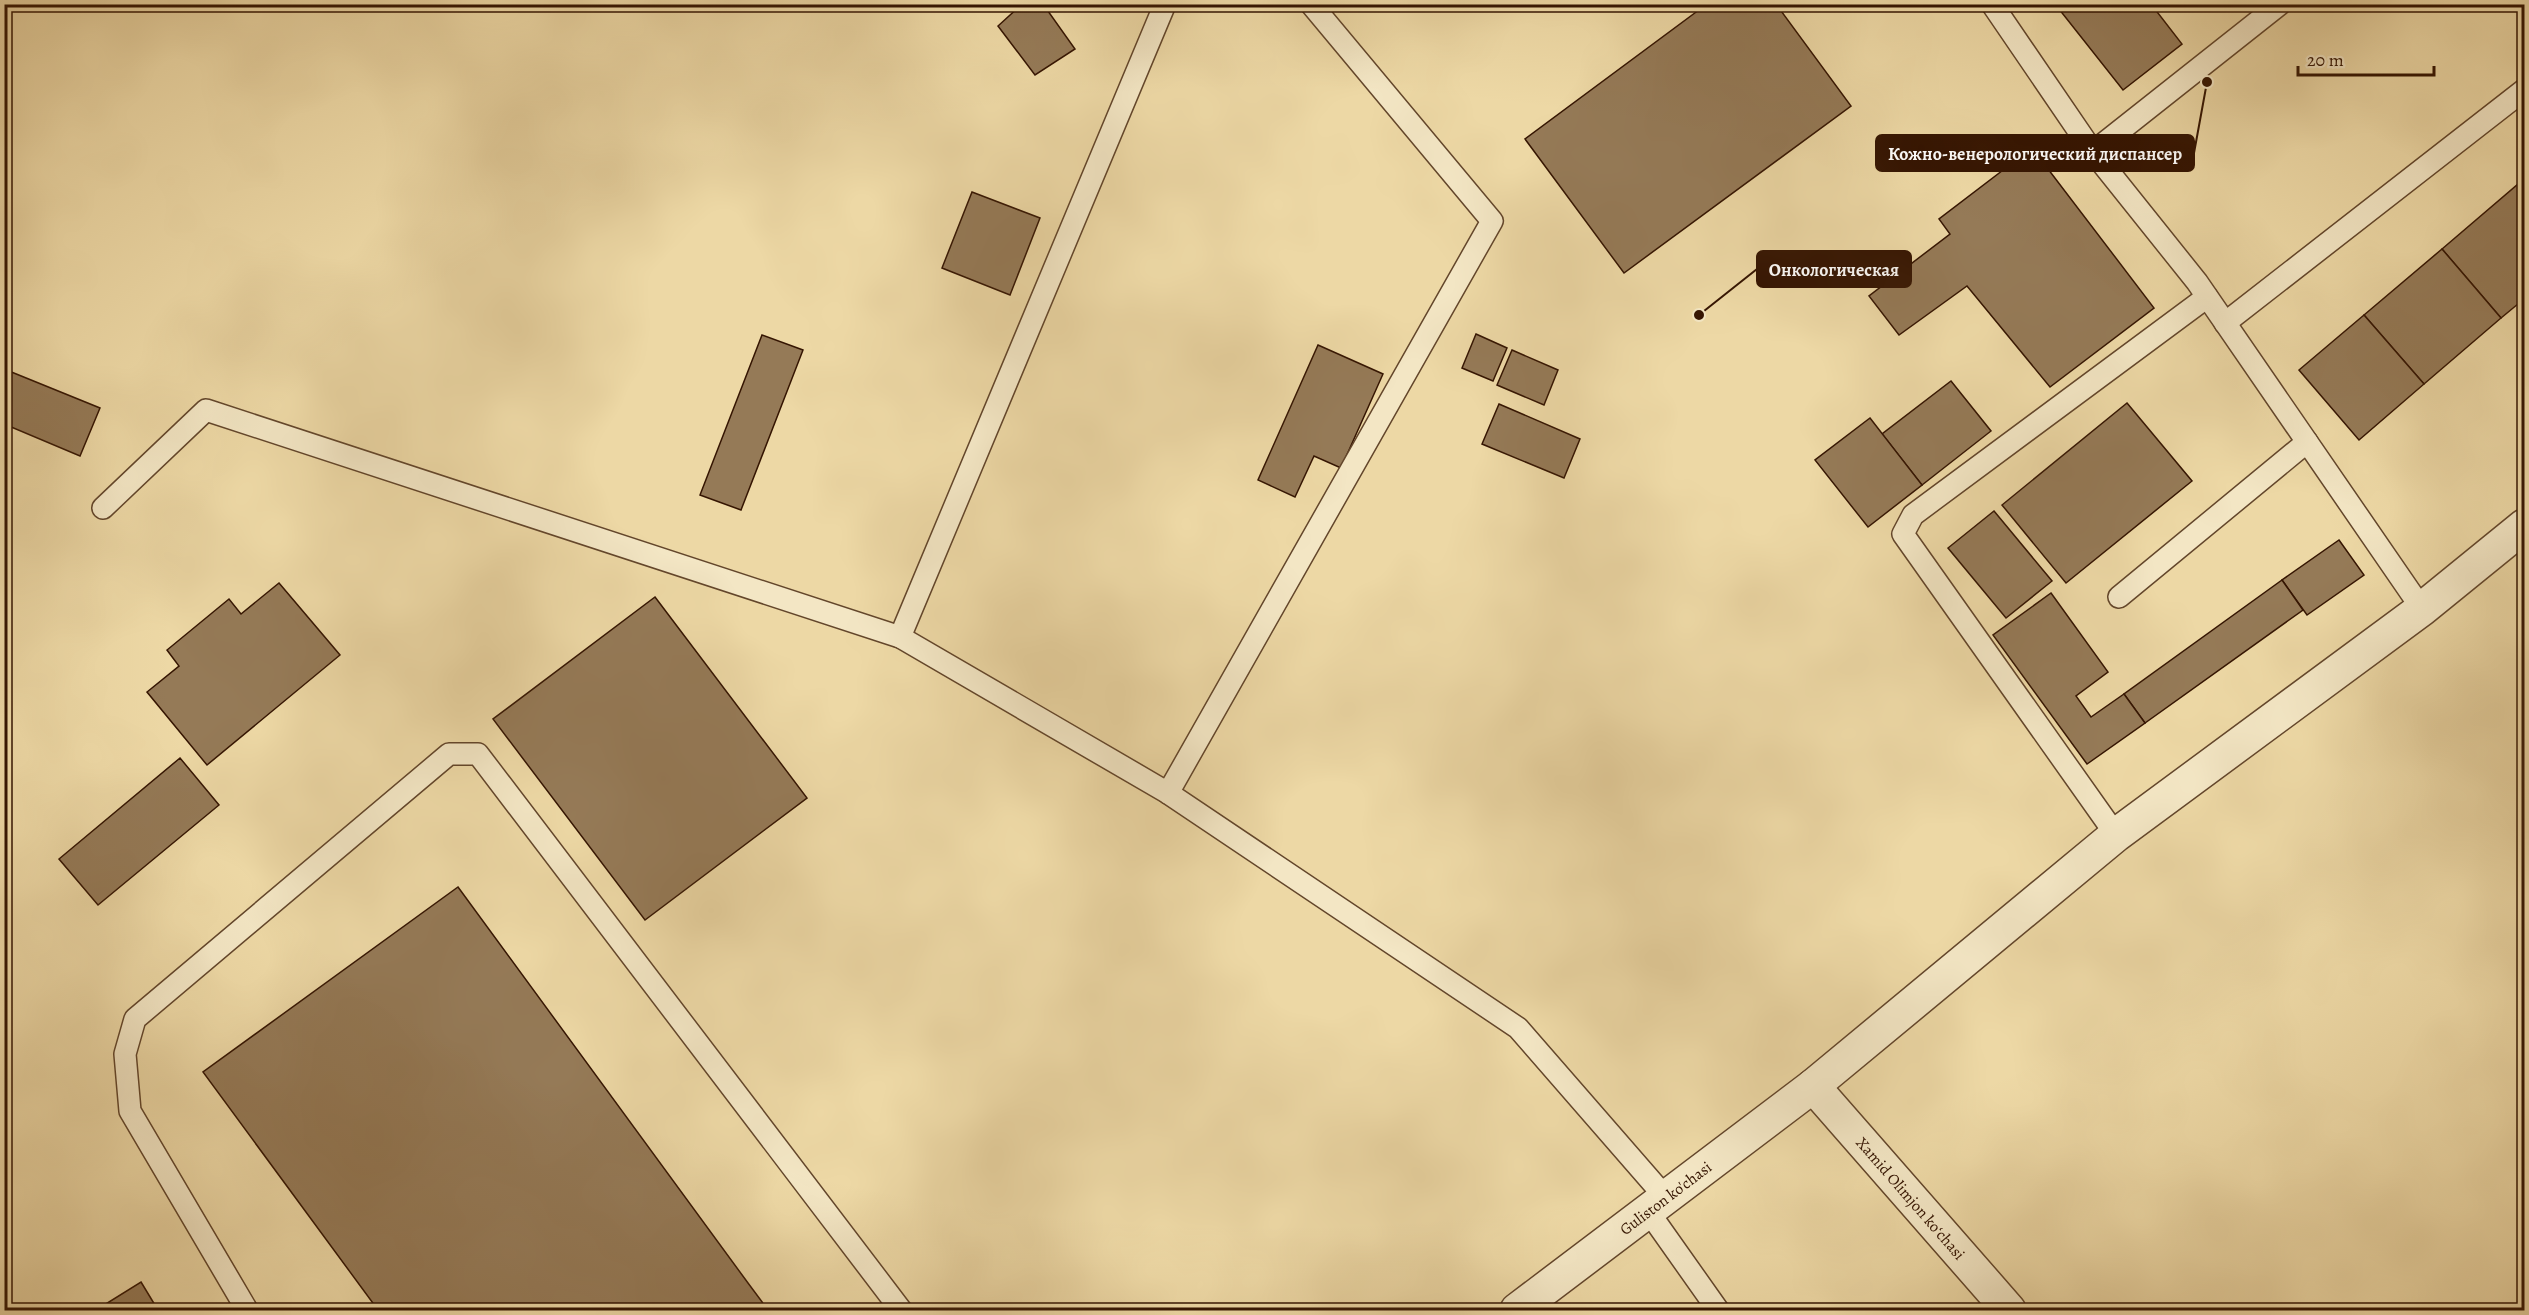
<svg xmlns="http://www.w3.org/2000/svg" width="2529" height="1315" viewBox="0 0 2529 1315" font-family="Alegreya,serif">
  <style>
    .building { fill: #957a57; stroke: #351502; stroke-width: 1.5 }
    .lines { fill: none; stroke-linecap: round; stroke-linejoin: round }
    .service-casing { stroke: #63462b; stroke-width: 24 }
    .minor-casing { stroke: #63462b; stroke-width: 36 }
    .service { stroke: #f3e6c4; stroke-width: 21 }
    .minor { stroke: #f3e6c4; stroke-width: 33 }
    .labels { text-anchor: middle; stroke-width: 6; stroke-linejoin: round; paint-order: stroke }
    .street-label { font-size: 16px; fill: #351502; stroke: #f3e6c4 }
    .leader { fill: none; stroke: #351502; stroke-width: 2 }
    .callout-dot { fill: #351502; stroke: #f3e6c4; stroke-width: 2 }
    .callout { fill: #351502; stroke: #351502; stroke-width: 2 }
    .callout-label { font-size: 18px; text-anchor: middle; font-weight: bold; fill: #fff }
  </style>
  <rect width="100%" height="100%" fill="#edd8a5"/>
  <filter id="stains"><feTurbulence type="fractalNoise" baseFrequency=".00333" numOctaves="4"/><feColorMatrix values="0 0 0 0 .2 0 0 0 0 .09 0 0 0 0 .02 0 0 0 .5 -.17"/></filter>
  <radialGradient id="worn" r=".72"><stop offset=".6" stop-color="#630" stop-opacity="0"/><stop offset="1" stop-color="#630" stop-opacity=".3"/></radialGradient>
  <g class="building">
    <polygon points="1022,4 1043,4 1075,49 1035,75 998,26"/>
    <polygon points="1707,4 1776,4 1851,106 1624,273 1525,139"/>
    <polygon points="2055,4 2151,4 2182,44 2123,90"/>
    <polygon points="2032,148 2154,308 2050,387 1967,286 1899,335 1869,296 1950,234 1939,219"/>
    <polygon points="2524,179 2524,299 2501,318 2442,249"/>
    <polygon points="972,192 1040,218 1010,295 942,268"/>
    <polygon points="2442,249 2501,318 2424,384 2364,315"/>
    <polygon points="2364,315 2424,384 2359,440 2299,370"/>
    <polygon points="1476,334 1507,348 1493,381 1462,368"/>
    <polygon points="762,335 803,350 741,510 700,495"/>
    <polygon points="1318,345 1383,374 1341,468 1314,456 1295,497 1258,480"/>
    <polygon points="1512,350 1558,370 1544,405 1497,385"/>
    <polygon points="4,369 100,408 80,456 4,424"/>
    <polygon points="1951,381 1991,431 1922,485 1882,434"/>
    <polygon points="2127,403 2192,481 2066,583 2002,505"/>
    <polygon points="1499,404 1580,439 1564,478 1482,444"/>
    <polygon points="1870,418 1922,485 1868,527 1815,460"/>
    <polygon points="1994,511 2052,581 2006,618 1948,548"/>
    <polygon points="2339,540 2364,575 2307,615 2282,580"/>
    <polygon points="2282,580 2303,610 2145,723 2124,694"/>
    <polygon points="279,583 340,655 207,765 147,692 179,666 167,650 229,599 241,614"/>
    <polygon points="2051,593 2108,672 2076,696 2091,717 2124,694 2145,723 2087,764 1993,635"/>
    <polygon points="655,597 807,798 645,920 493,719"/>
    <polygon points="180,758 219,805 98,905 59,859"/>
    <polygon points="458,887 748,1283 768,1310 378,1310 203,1072"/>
    <polygon points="141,1282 158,1310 96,1310"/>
  </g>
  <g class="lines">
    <g class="service-casing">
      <g id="service">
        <polyline points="1992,4 2093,152 2197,282 2422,609"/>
        <polyline points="2093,152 2280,4"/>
        <polyline points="2225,323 2524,90"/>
        <polyline points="103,508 206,410 900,637 1168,793 1518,1028 1666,1198"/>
        <polyline points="2119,597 2307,442"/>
        <polyline points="900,637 1165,4"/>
        <polyline points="1168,793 1492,221 1311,4"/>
        <polyline points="2116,835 1903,534 1913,515 2207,297"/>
        <polyline points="1648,1211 1718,1310"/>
        <polyline points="247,1310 130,1111 125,1054 135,1019 449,754 478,754 901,1310"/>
      </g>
    </g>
    <g class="minor-casing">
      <g id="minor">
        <polyline points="1813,1086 2009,1310"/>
        <path id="s1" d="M1517 1310 1813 1086 2116 835 2422 609 2524 526"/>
      </g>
    </g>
    <use href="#service" class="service"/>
    <use href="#minor" class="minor"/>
  </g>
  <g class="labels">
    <g class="street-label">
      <text dy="6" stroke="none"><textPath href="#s1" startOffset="186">Guliston ko'chasi</textPath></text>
      <text transform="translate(1911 1198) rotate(49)" y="6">Xamid Olimjon koʻchasi</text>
    </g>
  </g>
  <path class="leader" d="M2207 82L2194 153M1699 315L1757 269"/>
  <g class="callout-dot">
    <circle cx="2207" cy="82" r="6"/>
    <circle cx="1699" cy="315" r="6"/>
  </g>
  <g class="callout">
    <rect x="1876" y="135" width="318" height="36" rx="6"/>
    <rect x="1757" y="251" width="154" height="36" rx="6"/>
  </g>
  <g class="callout-label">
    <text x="2035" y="160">Кожно-венерологический диспансер</text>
    <text x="1834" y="276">Онкологическая</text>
  </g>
  <rect width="2529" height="1315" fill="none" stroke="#edd8a5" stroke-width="24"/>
  <rect x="6" y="6" width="2517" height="1303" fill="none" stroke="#351502" stroke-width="3"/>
  <rect x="12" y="12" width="2505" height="1291" fill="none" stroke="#351502" stroke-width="1.5"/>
  <path d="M2298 66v9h136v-9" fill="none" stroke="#351502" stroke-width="3"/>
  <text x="2307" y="66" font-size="18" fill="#351502" stroke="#f3e6c4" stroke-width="4.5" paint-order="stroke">20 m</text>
  <rect width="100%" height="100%" filter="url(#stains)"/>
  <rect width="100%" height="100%" fill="url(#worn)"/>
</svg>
